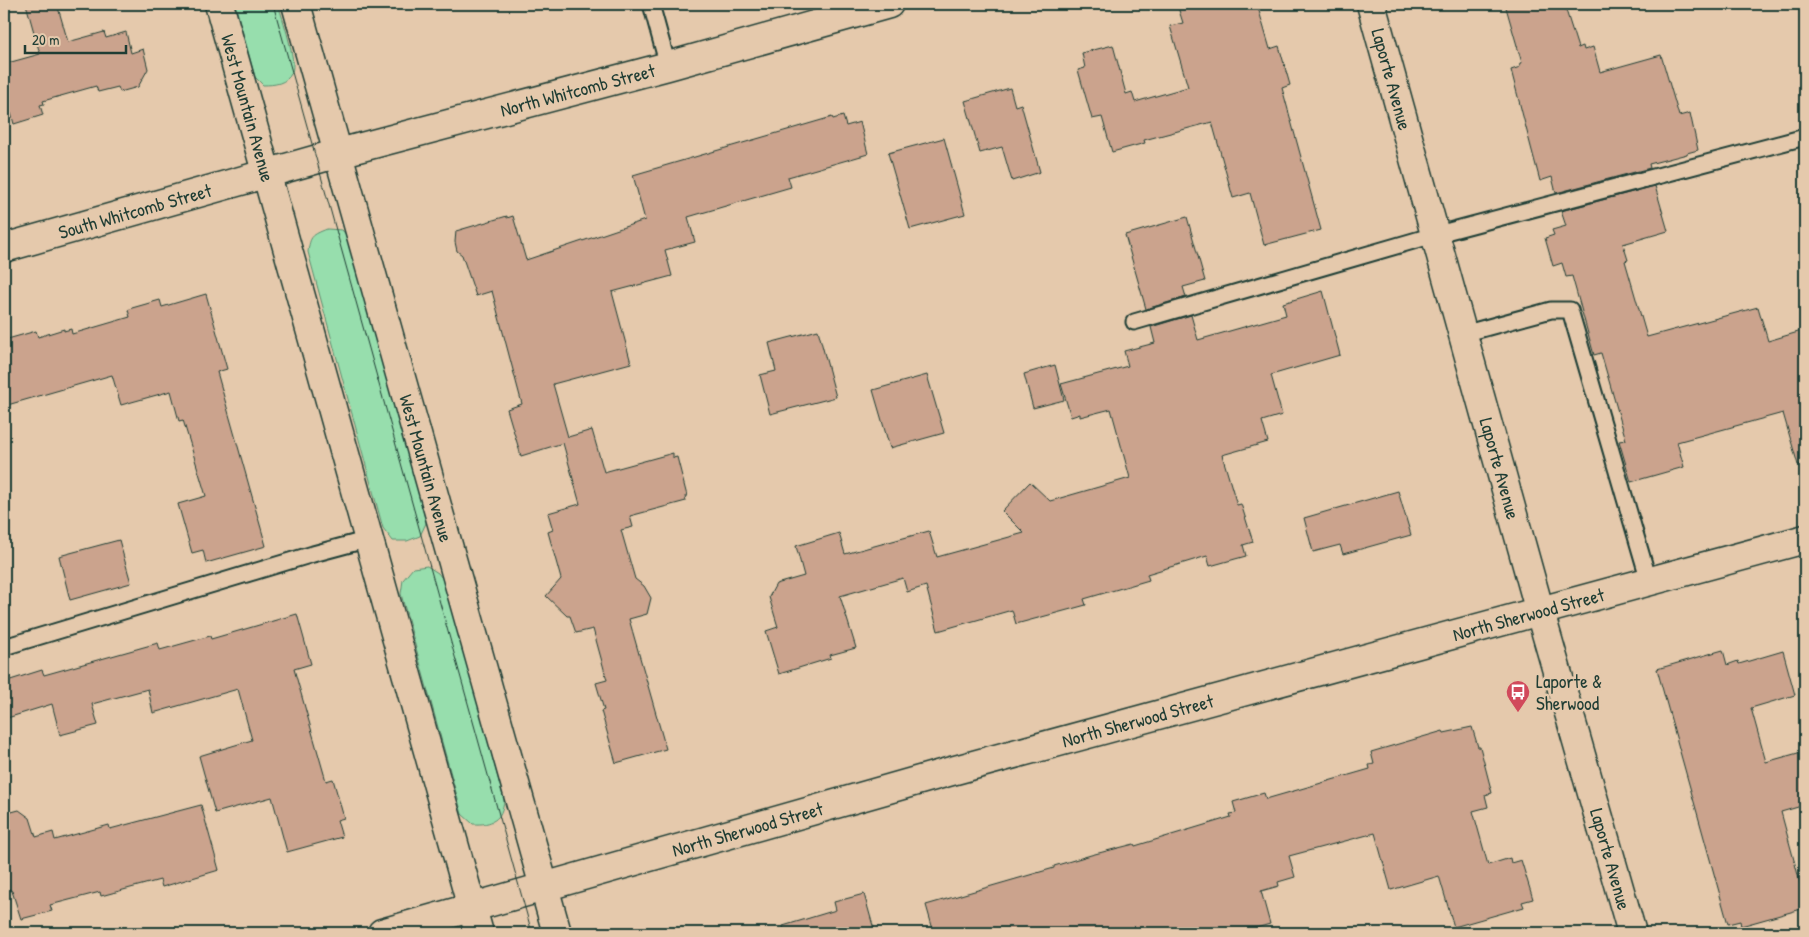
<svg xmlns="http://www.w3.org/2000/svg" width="1809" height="937" viewBox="0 0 1809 937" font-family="'Patrick Hand',sans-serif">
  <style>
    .green { fill: #97dead; stroke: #5b8e70 }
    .building { fill: #cba38d; stroke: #1f3d34 }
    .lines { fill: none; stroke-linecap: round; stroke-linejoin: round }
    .service-casing { stroke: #1f3d34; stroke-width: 19 }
    .minor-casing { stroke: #1f3d34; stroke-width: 31 }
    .tertiary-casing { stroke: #1f3d34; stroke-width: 31 }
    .service { stroke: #e5c9ac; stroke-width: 15 }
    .minor { stroke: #e5c9ac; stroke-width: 28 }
    .tertiary { stroke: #e5c9ac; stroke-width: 28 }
    .tram { stroke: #1f3d34; stroke-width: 1 }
    .labels { text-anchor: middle; stroke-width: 5; stroke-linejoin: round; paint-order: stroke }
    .street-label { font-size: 19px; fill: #1f3d34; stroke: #e5c9ac }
    .poi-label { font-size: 19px; fill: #1f3d34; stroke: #e5c9ac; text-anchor: start }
  </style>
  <rect width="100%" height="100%" fill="#e5c9ac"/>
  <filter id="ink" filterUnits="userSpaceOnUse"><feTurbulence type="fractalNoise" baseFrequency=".02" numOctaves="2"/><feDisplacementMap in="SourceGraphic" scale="10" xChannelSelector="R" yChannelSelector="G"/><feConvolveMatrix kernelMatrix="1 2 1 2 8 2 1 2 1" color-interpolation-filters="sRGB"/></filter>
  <g filter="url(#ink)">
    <g class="green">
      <path d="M235 4H278C282 17 297 61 292 72 287 84 274 85 263 85L255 77Z"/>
      <path d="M327 229 342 230 348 237 423 510 426 523 420 536 407 541H393L383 528 308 252C310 236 312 235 327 229Z"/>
      <path d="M427 566 438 573 445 582 504 800C502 820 492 825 473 824L462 814 401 594 403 580 413 568Z"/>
    </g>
    <g class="building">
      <polygon points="26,4 57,4 68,42 104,32 106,38 126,32 131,53 143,49 148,69 138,87 120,92 118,87 98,92 96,86 43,101 44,104 40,105 43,115 14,124 11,113 9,114 4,95 4,64 40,54"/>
      <polygon points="1177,4 1257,4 1270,49 1279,46 1290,85 1282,88 1321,230 1264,245 1250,193 1233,198 1212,122 1144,140 1145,143 1112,152 1102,117 1092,119 1078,70 1085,68 1082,53 1113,45 1126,94 1132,92 1135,102 1188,87 1170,26 1183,23"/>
      <polygon points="1505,4 1564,4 1578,48 1583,46 1584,50 1593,47 1600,72 1661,55 1679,116 1690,113 1698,150 1687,153 1687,154 1649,164 1650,168 1556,193 1552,177 1540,181 1531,147 1511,70 1520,67 1519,64 1522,63"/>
      <polygon points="1010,88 1015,106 1021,104 1040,172 1012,181 1002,147 980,153 965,101"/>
      <polygon points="843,116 846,126 860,122 868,154 788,177 791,187 688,217 695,242 665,250 672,276 612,292 631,363 553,384 568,437 592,430 604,472 673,453 673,458 677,457 687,496 685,496 686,501 630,516 633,527 621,530 635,579 644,586 651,598 647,614 629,619 666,749 616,763 601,711 604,710 596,683 607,680 593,629 576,633 570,616 567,616 546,596 561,579 548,532 553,530 548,513 580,504 563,443 521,456 507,409 522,404 492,291 476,296 462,255 457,251 455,242 456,231 507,216 507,218 513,216 526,260 645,220 633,175 832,117 833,119"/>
      <polygon points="944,138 965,214 910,229 888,153"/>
      <polygon points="1655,186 1668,231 1623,244 1628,260 1625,261 1647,337 1758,307 1768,341 1805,330 1805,464 1798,465 1783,413 1677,442 1684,467 1631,482 1619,441 1626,440 1601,353 1594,355 1572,276 1566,277 1562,263 1553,266 1545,238 1554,235 1552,230 1566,226 1561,211"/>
      <polygon points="1187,217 1205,281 1183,287 1186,297 1146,309 1125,235"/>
      <polygon points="1323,291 1340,355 1271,375 1282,415 1262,421 1268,442 1222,455 1237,505 1241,504 1253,542 1243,545 1246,556 1210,566 1207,556 1147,574 1149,580 1084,599 1086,605 1016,624 1012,610 938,631 926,586 907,592 903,578 840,596 856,648 830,655 831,658 779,674 766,631 778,627 769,597 776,584 804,576 796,546 839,533 845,554 929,531 937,557 1024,533 1002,511 1030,482 1050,501 1130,478 1111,409 1080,417 1080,414 1071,417 1061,384 1128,366 1124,351 1155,343 1151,327 1191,315 1198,340 1286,315 1283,303"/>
      <polygon points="206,294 227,369 217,372 266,546 206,563 203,550 192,553 178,504 206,496 183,420 179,421 171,391 121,405 112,375 4,406 4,340 36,331 38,337 64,329 64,331 71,329 72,334 130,317 128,310 132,308 160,300 162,307"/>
      <polygon points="818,330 836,397 770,414 760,375 776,371 769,343"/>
      <polygon points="1055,365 1064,400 1033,408 1024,374"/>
      <polygon points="927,375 944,433 890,448 873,390"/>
      <polygon points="1398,491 1411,535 1343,554 1340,545 1313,552 1304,518"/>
      <polygon points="119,540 131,583 70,600 59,556"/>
      <polygon points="297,614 311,664 294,669 326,781 333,779 344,818 337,820 342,837 287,852 272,797 215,813 199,756 252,740 238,689 153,713 148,689 92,704 98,725 60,735 52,704 4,719 4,682 42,670 44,675 158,643 160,650 210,636 211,639"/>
      <polygon points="1723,650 1727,665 1738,661 1739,664 1783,651 1795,695 1751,708 1766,762 1805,751 1805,805 1781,812 1805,901 1805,908 1741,926 1740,921 1728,924 1657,669"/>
      <polygon points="1472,727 1478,747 1480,747 1492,793 1485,795 1488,807 1473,811 1488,865 1510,858 1511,863 1521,860 1533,899 1522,902 1524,907 1454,927 1439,876 1391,890 1375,833 1289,856 1295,877 1278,882 1279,886 1261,891 1270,924 1239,933 934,933 926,905 1054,868 1054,866 1091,855 1134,844 1135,846 1231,817 1230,814 1236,813 1233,802 1264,793 1266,799 1370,769 1369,765 1374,764 1371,752 1443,731 1444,733"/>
      <polygon points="201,805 219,870 162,887 160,880 101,896 100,892 50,905 52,911 21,919 12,891 4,886 4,875 8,865 4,850 4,814 19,810 30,818 36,837 53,832 55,840 109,825 110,829"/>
      <polygon points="864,894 875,933 784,933 783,926 836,910 834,902"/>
    </g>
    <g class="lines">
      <g class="service-casing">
        <g id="service">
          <polyline points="651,4 668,66"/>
          <polyline points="1134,322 1434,235 1805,137"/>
          <polyline points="1463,334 1551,310 1570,310 1649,581"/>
          <polyline points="4,647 313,554 369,539"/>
        </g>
      </g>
      <g class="minor-casing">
        <g id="minor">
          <path id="s1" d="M4 248 339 153 668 66 889 4"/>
          <path id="s2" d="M382 933 948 772 1805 539"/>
        </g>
      </g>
      <g class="tertiary-casing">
        <g id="tertiary">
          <path id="s3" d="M219 4 479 933"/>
          <path id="s4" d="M296 4 557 933"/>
          <path id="s5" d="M1371 4 1540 612 1632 933"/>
        </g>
      </g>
      <use href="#service" class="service"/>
      <use href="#minor" class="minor"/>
      <use href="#tertiary" class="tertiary"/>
      <polyline class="tram" points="273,4 532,933"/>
    </g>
  </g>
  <defs>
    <g id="bus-pin" transform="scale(1.25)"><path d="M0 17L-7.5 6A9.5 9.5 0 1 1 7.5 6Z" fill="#d1495b" stroke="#e5c9ac"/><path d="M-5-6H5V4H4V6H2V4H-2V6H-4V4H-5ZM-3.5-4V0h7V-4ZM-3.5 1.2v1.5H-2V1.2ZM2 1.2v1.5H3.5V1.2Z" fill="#fff"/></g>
  </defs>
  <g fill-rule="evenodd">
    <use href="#bus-pin" x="1518" y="692"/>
  </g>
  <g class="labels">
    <g class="street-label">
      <text dy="7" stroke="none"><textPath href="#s5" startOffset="78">Laporte Avenue</textPath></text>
      <text dy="7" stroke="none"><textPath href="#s1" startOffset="595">North Whitcomb Street</textPath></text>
      <text dy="7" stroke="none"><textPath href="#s3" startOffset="108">West Mountain Avenue</textPath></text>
      <text dy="7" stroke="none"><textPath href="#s1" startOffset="136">South Whitcomb Street</textPath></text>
      <text dy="7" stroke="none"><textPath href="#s4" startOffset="482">West Mountain Avenue</textPath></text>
      <text dy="7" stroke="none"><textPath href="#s5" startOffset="482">Laporte Avenue</textPath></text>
      <text dy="7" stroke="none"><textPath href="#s2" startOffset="1190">North Sherwood Street</textPath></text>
      <text dy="7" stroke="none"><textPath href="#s2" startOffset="785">North Sherwood Street</textPath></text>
      <text dy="7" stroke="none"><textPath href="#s2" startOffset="380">North Sherwood Street</textPath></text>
      <text dy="7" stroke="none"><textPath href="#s5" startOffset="888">Laporte Avenue</textPath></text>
    </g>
    <g class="poi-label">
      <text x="1536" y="688">Laporte &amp;<tspan x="1536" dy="22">Sherwood</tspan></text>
    </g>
  </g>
  <rect width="1809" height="937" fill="none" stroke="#e5c9ac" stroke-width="20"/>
  <rect x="10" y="10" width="1789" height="917" fill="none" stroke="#1f3d34" stroke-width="2" filter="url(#ink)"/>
  <path d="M25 45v8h101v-8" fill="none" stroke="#1f3d34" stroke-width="2.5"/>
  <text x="32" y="45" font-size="15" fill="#1f3d34" stroke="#e5c9ac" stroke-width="4" paint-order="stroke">20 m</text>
</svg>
